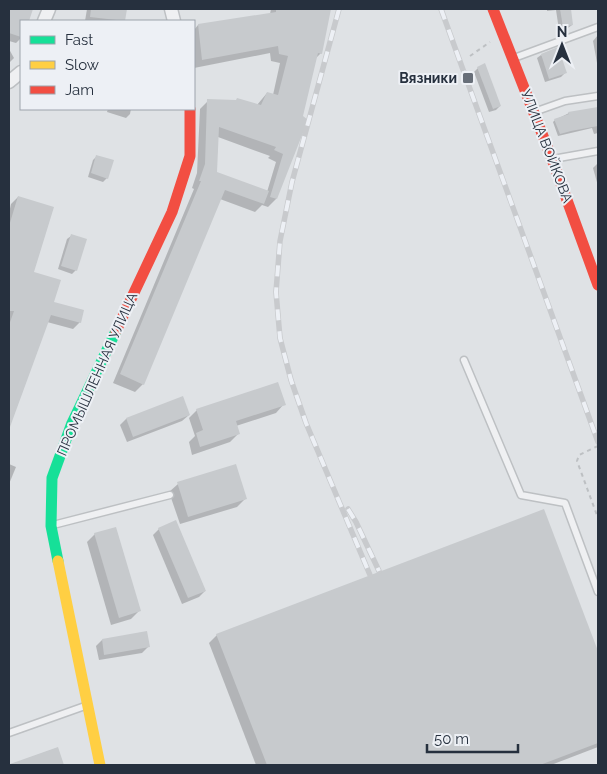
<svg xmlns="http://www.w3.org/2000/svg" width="607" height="774" viewBox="0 0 607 774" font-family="Raleway,sans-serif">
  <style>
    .shadow { fill: #0003; fill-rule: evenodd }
    .building { fill: #c7cacd }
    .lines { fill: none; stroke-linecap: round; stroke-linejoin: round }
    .lane-casing { stroke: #bdc0c3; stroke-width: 9 }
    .street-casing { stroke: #bdc0c3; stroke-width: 15 }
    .path { stroke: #bdc0c3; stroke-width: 2; stroke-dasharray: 4 4; stroke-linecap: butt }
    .lane { stroke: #eff0f2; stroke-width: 6 }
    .street { stroke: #eff0f2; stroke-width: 12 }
    .fast { stroke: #16e098; stroke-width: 11 }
    .slow { stroke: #ffcf43; stroke-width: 11 }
    .jam { stroke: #f24e42; stroke-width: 11 }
    .rail-casing { stroke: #c8cacd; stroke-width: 5.5 }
    .rail { stroke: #edf0f5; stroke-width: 4; stroke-dasharray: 11; stroke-linecap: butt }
    .poi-dot { fill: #676e78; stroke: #edf0f5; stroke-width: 2 }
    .labels { text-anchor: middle; stroke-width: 4; stroke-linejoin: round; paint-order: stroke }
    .poi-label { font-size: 14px; font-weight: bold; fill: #26303e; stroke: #edf0f5; text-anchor: end }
    .street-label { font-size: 14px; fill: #26303e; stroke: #edf0f5 }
  </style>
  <rect width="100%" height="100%" fill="#dfe2e5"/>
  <g class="shadow">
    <polygon points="9,9 31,9 27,21 21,21 21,38 16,43 9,41"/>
    <polygon points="87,9 126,9 124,21 85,21"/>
    <path d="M271 9H330L321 53 316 58 276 199 268 207 262 205 255 212 220 199 143 384 135 392 113 383 194 189 192 188 197 173 200 109 208 101 257 105 267 93 273 95 280 63 271 61 270 53 194 68V30L198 25 270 14ZM218 137 270 156 268 158 276 162 267 192 216 173Z"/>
    <polygon points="547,9 570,9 572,25 568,28 559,30 556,10 547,11"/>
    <polygon points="598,35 598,63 597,63 593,41"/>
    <polygon points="9,49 14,58 9,63"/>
    <polygon points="541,55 565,73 561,77 545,82 537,58"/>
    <polygon points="478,68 500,106 496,110 489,112 474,72"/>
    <polygon points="598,108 598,133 594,134 592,128 558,136 553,122 555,120 569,113"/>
    <polygon points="108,109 131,109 130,114 126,118 107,112"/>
    <polygon points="97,156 107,178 103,182 88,177 93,160"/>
    <polygon points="598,163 598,186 593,168"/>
    <polygon points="18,197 32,273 53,303 80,322 73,329 47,322 9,427 9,213 11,204"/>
    <polygon points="71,236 76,270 72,274 58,269 67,239"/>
    <polygon points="182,398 189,415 182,421 127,442 120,425 126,419"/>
    <polygon points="284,404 276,413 236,426 239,433 230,442 192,455 189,442 195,436 189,418 197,410"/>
    <polygon points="9,464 16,467 9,484"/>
    <polygon points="178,484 245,499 237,507 180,524 169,492"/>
    <polygon points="543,511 598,654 598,747 551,765 256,765 209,643 217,635"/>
    <polygon points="159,529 205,591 199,597 182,604 153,535"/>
    <polygon points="95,534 139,611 131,619 111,625 87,542"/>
    <polygon points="102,640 148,647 142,653 99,660 96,646"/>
    <polygon points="57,748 63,765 10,765"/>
  </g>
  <g class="building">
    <polygon points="9,9 33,9 29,21 21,21 21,37 9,33"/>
    <polygon points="91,9 127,9 125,21 90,17"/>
    <polygon points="276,9 331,9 322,54 318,53 303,116 308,120 277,199 270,197 283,154 274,150 276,147 219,127 217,172 269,191 264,204 225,190 144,385 120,374 201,181 199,181 205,164 207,99 236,100 237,98 261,105 267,92 278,95 288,56 279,54 278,46 202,60 198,24 276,12"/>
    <polygon points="560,9 571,9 573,25 563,27"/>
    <polygon points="558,47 567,73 549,79 541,54"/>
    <polygon points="485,63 501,106 493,109 477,67"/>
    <polygon points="598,107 598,126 571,131 560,134 554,119 569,114 568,112"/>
    <polygon points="96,155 114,160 108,179 91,173"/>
    <polygon points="18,196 54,207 34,272 61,280 54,302 84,310 81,323 51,315 10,427 9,427 9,325 14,311 9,311 9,226"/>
    <polygon points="71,234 87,239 77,271 61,266"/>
    <polygon points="278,382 286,405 236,421 240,434 200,447 196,433 203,430 196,409"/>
    <polygon points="183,396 190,415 133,437 126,418"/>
    <polygon points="236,464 247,499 188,517 177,482"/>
    <polygon points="544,509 598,651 598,743 540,765 267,765 216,634"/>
    <polygon points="176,520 206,591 188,598 158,528"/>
    <polygon points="116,527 141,611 119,618 94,533"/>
    <polygon points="147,631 150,647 104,655 102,639"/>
    <polygon points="58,747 64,765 10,765 10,764"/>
  </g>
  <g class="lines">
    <g class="lane-casing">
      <g id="lane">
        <polyline points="514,58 598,27"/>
        <polyline points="534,112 565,101 598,96"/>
        <polyline points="553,159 598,151"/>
        <polyline points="464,360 521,495 565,503 598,592"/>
        <polyline points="53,525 170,495"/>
        <polyline points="9,733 85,706"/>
      </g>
    </g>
    <g class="street-casing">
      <g id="street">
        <polyline points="171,9 174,21"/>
        <polyline points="44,21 49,9"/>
        <polyline points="9,82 21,72"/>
      </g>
    </g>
    <g class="path">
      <polyline points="470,56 490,42"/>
      <polyline points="598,446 579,455 577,461 598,518"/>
    </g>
    <use href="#lane" class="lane"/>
    <use href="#street" class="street"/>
    <polyline class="fast" points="58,561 51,526 52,478 72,423 116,331"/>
    <polyline class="slow" points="58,561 100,765"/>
    <g class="jam">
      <polyline points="493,9 552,159 598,285"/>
      <polyline points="116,331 172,212 190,156 190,109"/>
    </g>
    <g class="rail-casing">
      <g id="rail">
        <polyline points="339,9 292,182 280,241 276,292 280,338 291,380 306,423 370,575"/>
        <polyline points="441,9 598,442"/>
        <polyline points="348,509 356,522 379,571"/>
      </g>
    </g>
    <use href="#rail" class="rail"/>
  </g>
  <rect class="poi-dot" x="462" y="72" width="12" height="12" rx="2.5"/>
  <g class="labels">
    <g class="poi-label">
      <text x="457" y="83">Вязники</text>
    </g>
    <g class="street-label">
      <text transform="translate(547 146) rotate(69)" y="5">УЛИЦА ВОЙКОВА</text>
      <text transform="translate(97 374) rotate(-66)" y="5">ПРОМЫШЛЕННАЯ УЛИЦА</text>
    </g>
  </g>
  <rect width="607" height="774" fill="none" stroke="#26303e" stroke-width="20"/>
  <rect x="20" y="20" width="175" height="90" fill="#edf0f5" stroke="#9da3ac"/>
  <rect x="30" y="36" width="25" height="8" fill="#16e098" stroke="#9da3ac"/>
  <text x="65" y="45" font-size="15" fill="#26303e">Fast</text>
  <rect x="30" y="61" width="25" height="8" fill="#ffcf43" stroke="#9da3ac"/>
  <text x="65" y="70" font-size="15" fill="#26303e">Slow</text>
  <rect x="30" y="86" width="25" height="8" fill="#f24e42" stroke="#9da3ac"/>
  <text x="65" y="95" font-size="15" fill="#26303e">Jam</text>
  <g transform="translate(562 45)" stroke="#edf0f5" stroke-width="4" paint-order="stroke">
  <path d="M0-4L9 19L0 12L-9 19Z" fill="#26303e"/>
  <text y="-8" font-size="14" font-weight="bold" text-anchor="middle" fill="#26303e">N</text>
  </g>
  <path d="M427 744v8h91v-8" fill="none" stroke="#26303e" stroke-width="2.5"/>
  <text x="434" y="744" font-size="15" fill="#26303e" stroke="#edf0f5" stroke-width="4" paint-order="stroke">50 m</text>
</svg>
